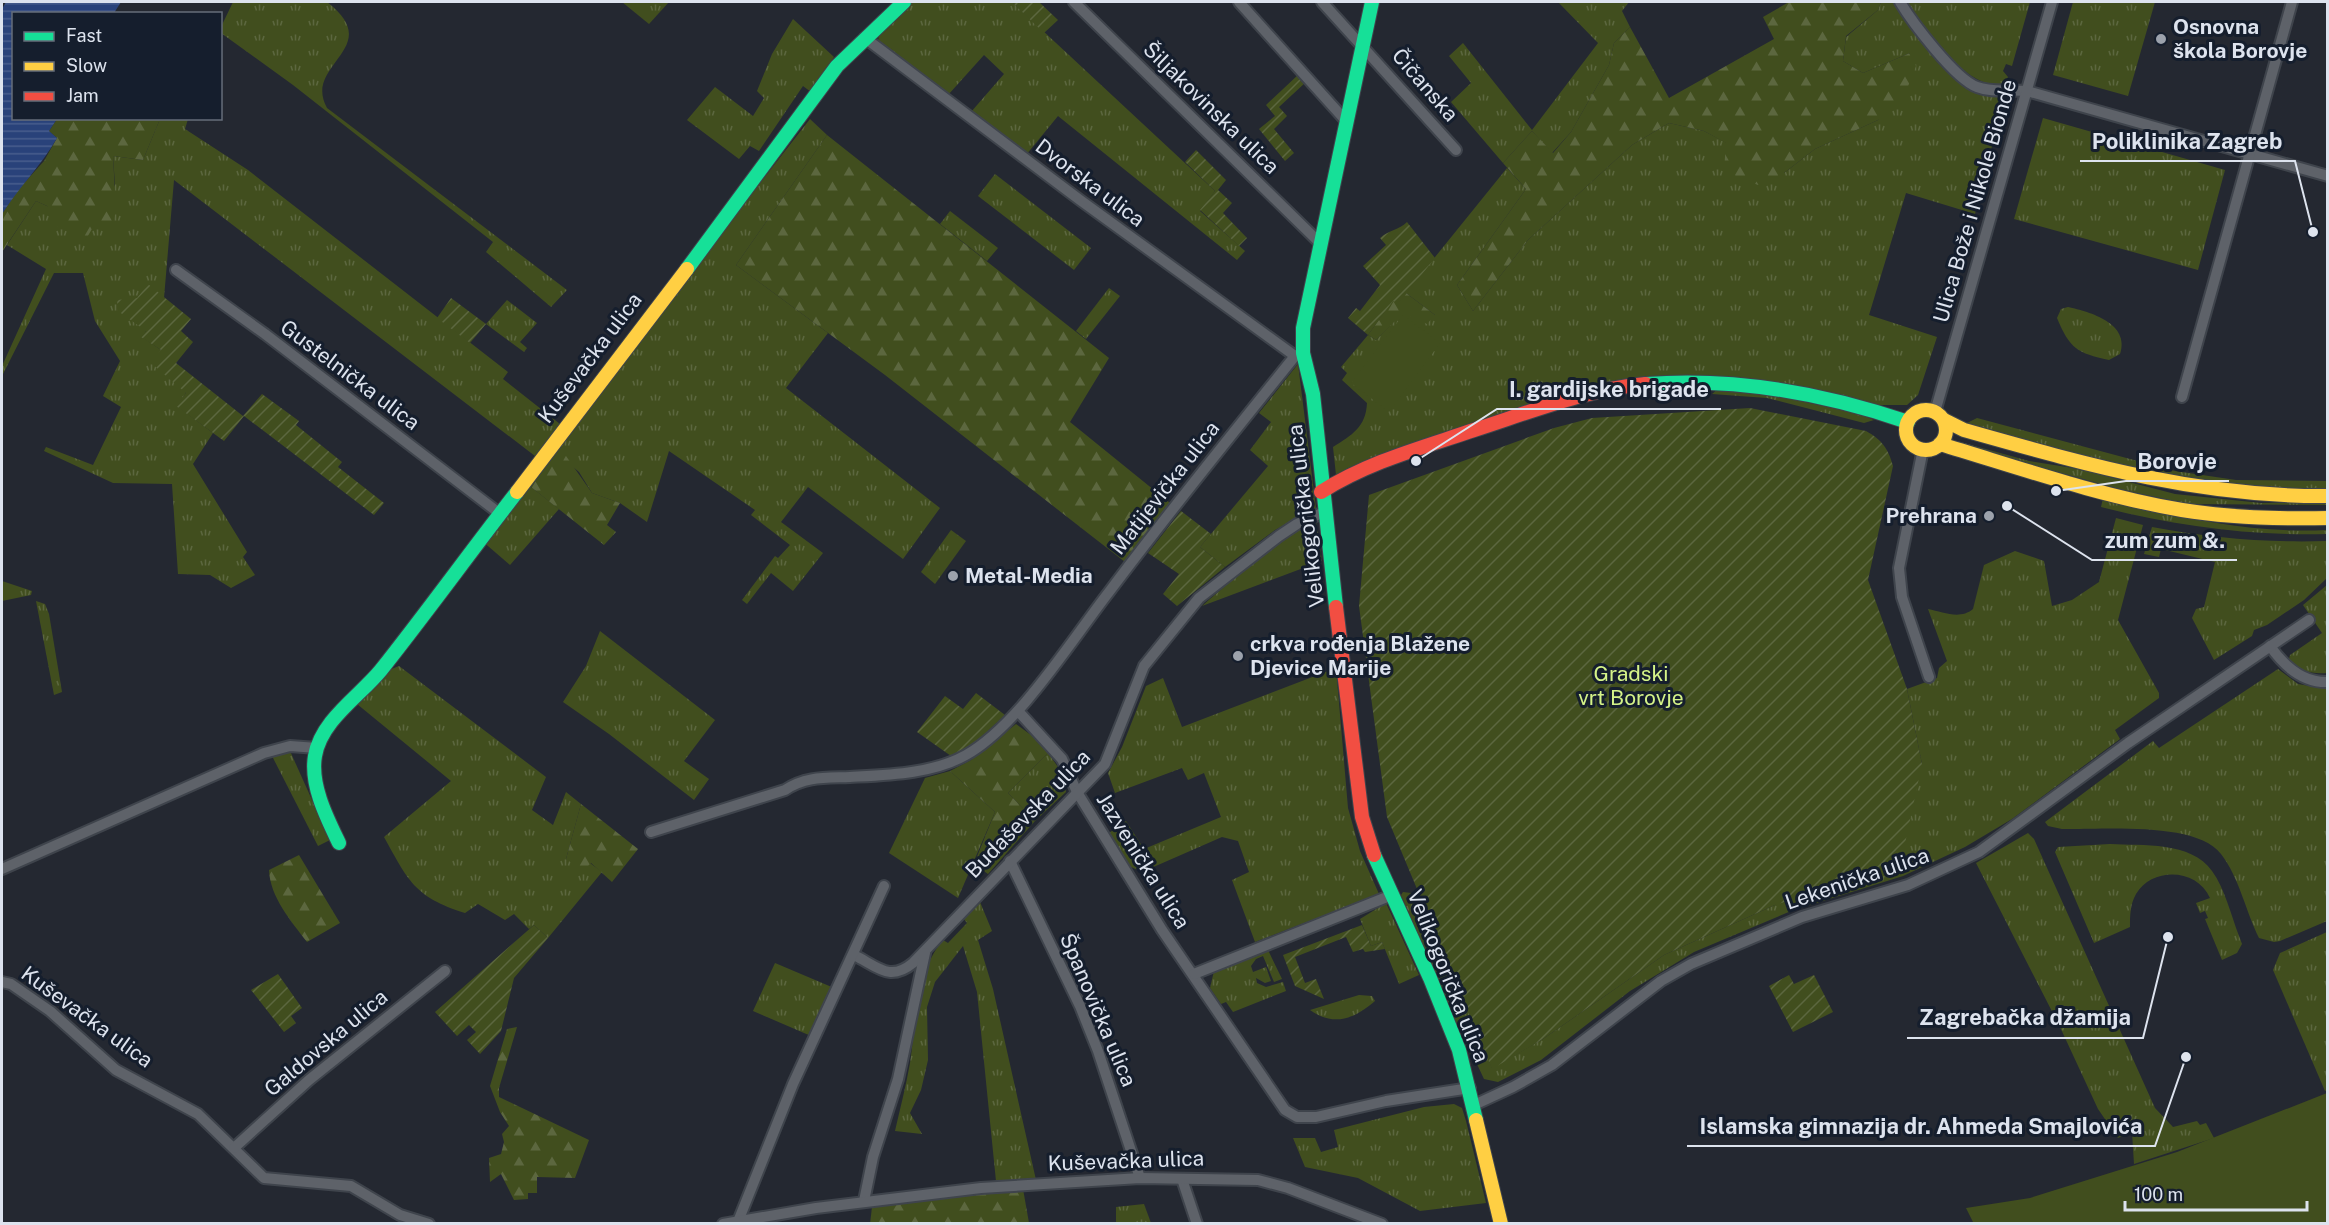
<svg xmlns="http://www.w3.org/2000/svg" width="2329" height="1225" viewBox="0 0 2329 1225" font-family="'Public Sans',sans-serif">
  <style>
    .grass { fill: url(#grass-tufts) }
    .forest { fill: url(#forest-firs) }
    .garden { fill: url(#garden-furrows) }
    .pitch { fill: #414e1e }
    .water { fill: url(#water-rules) }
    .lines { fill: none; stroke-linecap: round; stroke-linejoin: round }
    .street-casing { stroke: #3f444c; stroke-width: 14 }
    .fast-casing { stroke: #3f444c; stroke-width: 16 }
    .slow-casing { stroke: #3f444c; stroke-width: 16 }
    .jam-casing { stroke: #3f444c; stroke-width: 16 }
    .street { stroke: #5e6269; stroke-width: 10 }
    .fast { stroke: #16e098; stroke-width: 14 }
    .slow { stroke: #ffcf43; stroke-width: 14 }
    .jam { stroke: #f24e42; stroke-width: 14 }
    .poi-dot { fill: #9ca2ac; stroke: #151e2d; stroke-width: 2 }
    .labels { text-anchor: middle; stroke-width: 6; stroke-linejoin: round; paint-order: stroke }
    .poi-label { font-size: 21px; font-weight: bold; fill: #dde3ee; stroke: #151e2d; text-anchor: start }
    .street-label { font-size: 21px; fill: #dde3ee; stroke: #151e2d }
    .park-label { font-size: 21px; fill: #d5f388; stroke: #151e2d }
    .leader { fill: none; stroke: #dde3ee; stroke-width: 2 }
    .callout-dot { fill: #dde3ee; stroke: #151e2d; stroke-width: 2 }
    .callout-label { font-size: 22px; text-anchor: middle; font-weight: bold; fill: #dde3ee; stroke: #151e2d; stroke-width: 6; stroke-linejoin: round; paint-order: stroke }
  </style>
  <defs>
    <pattern id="grass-tufts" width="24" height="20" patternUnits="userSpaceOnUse" patternTransform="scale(1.5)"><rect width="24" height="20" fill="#414e1e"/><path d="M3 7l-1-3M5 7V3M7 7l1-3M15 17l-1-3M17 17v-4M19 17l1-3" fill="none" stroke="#5c673f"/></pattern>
    <pattern id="forest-firs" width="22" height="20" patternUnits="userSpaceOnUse" patternTransform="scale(1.5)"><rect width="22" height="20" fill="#414e1e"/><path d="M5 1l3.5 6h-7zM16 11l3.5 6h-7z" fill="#5c673f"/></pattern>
    <pattern id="garden-furrows" width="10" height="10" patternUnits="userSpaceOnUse" patternTransform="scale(1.5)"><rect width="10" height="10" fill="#414e1e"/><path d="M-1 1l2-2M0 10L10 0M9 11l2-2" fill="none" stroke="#5c673f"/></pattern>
    <pattern id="water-rules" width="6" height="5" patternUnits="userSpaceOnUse" patternTransform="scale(1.5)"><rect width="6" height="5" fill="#29427a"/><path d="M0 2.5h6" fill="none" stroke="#485d8d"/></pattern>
  </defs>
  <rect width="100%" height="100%" fill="#242831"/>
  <g class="grass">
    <path d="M233 2H327C387 48 302 64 327 108L567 290 551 307 486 252 493 242 293 85 221 33V27Z"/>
    <polygon points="622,2 669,2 649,24"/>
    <polygon points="911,2 1012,2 1215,191 1200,211 1245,251 1237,260 1058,116 1026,155 971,112 1004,74 984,55 948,95 878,41 880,29"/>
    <polygon points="1558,2 1629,2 1622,11 1630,27 1614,43 1609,65 1571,132 1552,153 1532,131 1503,163 1451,102 1471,83 1449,56 1463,43 1532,130 1598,43"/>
    <path d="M1881 2H1894C1909 27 1943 76 1969 89 1979 94 1990 95 2001 95L2004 98 1975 214 1906 193 1869 315 1937 337 1918 395 1907 405H1875L1649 381 1336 475 1333 447C1352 435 1366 427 1367 403L1342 380 1347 373 1341 367 1368 335 1376 340 1403 312 1415 317 1435 315 1406 293 1507 168 1526 189 1457 285 1473 311 1528 240 1632 145 1669 123 1704 131 1784 173 1815 149 1878 120 1910 53 1863 73 1843 61 1846 37 1878 10Z"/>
    <path d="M1905 2H2030L2012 66 2006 64 2003 71 2008 77 2004 84C1969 93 1922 27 1905 2Z"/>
    <polygon points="2073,2 2155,2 2128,96 2053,75"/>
    <polygon points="793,19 834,57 811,92 803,86 759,151 750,146 739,159 687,120 715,87 753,116 764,98 757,91 772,54"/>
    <polygon points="2043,118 2225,170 2198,270 2014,219"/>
    <polygon points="160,119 188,119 185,129 248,170 508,372 503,379 560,424 535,456 174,180 164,298 148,285 146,331 142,337 161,350 186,393 177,406 213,433 193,464 247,552 243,557 255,575 231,588 210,575 178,574 172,484 113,483 44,451 46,447 93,465 121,407 103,396 120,361 95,321 83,273 54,273 2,376 2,366 46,269 7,245 36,201 47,206 85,240 115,185 113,156 143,160"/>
    <polygon points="810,119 827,135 736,265 828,333 786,388 940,508 903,559 808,487 781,522 823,553 793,591 771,573 747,604 742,600 775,556 778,558 790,545 751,515 755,510 669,451 647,522 620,503 592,493 579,472 552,449"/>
    <polygon points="995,174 1091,248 1074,270 978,196"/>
    <polygon points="950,211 998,248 987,261 940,224"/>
    <polygon points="1109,288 1120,296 1086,339 1076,331"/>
    <polygon points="507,300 537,323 520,342 527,348 524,352 486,324"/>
    <path d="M2068 307C2090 312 2130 323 2120 354L2109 360C2077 353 2070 349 2057 318L2061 309Z"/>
    <polygon points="1298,364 1316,508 1275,530 1225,567 1200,547 1268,466 1250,450 1271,422 1259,413"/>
    <polygon points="1718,389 1769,394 1860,414 1874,420 1864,423 1767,398 1712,394"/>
    <polygon points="1977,418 2175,471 2236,480 2327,481 2327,490 2240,492 2179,484 1965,424"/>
    <polygon points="1957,441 2029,461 2079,469 2175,494 2261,503 2327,502 2327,505 2188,504 2123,490 1956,444"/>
    <polygon points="526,483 559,509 510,565 481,540"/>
    <path d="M2103 498C2176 517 2252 534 2327 530V534C2250 536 2176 526 2101 507Z"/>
    <path d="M2116 518 2143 525 2118 620 2159 693V698L2115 730 2120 739 2012 819 1965 847 1903 876 1791 911 1694 952 1630 991 1541 1060 1498 1082 1484 1079 1476 1062 1474 1063 1401 895 1403 892 1419 894 1492 1068 1543 1039 1664 955 1775 905 1922 764 1907 689 1937 678 1939 668 1947 661 1928 609C1943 612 1960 620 1973 609L1984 565 2015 551 2044 561 2052 606 2072 600 2099 582Z"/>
    <path d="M1316 522 1322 561 1202 606C1235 578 1276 538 1316 522Z"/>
    <path d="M2152 527C2210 538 2268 543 2327 541V578L2304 600 2267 625 2254 630 2252 636 2214 660 2192 618 2196 609 2204 607 2215 562 2161 549 2159 557 2144 554Z"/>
    <polygon points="951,530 966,541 935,584 921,572"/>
    <polygon points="2,581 32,591 31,595 2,601"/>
    <path d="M2327 585V673C2312 674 2299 672 2289 659L2290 655 2322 633 2303 605Z"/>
    <polygon points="36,601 45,604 49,614 62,692 54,695"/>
    <polygon points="600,631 715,720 684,761 709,779 694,800 609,734 563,702 586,666"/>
    <path d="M399 666 546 777 532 810 553 825 566 792 581 804 566 859 590 863 602 872 548 938 534 925 529 929 514 914 505 920 478 904 465 913C414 897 408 880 384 837L451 781 357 704 389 670Z"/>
    <polygon points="1336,668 1348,808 1360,851 1379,894 1255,942 1232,880 1249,872 1238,841 1222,837 1142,872 1131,867 1109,833 1126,821 1144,849 1221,817 1204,773 1188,780 1182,768 1115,793 1108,773 1122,747 1146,686 1163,678 1182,727"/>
    <path d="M2278 669 2298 684 2327 689V921L2280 941 2274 942 2259 938C2246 912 2239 877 2221 854 2196 821 2101 830 2062 829L2048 826 2045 822 2153 741 2159 748Z"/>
    <polygon points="290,751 330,840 318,846 271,754"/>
    <polygon points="1048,753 1063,774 1066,792 1035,821 1008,793"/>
    <polygon points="950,771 995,812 958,898 889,853 925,778"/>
    <polygon points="2028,833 2034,839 2155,1108 2173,1127 2197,1121 2200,1125 2206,1123 2214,1138 2134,1164 2132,1132 2118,1138 2098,1109 2060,1027 1976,863"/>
    <path d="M2110 844C2142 846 2191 841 2212 871 2225 889 2231 915 2239 936L2242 944 2237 953 2222 960 2205 919 2208 918 2205 911 2200 913 2196 903 2210 898C2197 868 2152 867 2136 894 2130 905 2130 915 2130 927L2094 943 2055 852 2058 847Z"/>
    <path d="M980 902 992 931 978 940 993 989 1036 1180 996 1181 977 992 963 946 935 982 927 1007 928 1060 921 1090 910 1113 922 1134 895 1131C900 1109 906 1086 910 1063 916 1023 915 973 943 940L948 943 967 923 963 918Z"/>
    <polygon points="1386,903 1419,975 1399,984 1382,942 1371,946 1360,919"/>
    <polygon points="2327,932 2328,1090 2325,1091 2273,970 2280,953"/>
    <polygon points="1268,950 1282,979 1274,982 1263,956 1256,959 1251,966 1253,972 1266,967 1271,981 1265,983 1256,978 1257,983 1266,987 1283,982 1286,991 1233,1012 1226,1002 1221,1004 1210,988 1214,971"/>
    <polygon points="775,963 834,988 811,1036 753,1011"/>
    <path d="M1359 995 1372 996 1375 1001C1354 1019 1334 1027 1310 1010Z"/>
    <polygon points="1454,1104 1462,1108 1466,1121 1486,1203 1420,1211 1358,1178 1305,1167 1293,1138 1315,1138 1321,1152 1338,1147 1334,1130 1424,1107"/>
    <polygon points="1144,1204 1151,1223 1116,1223 1116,1207"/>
  </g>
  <g class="forest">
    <polygon points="1789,2 1881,2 1878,10 1846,36 1843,61 1863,73 1910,53 1916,66 1905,94 1878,120 1815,149 1784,173 1758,185 1724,171 1726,143 1704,131 1669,123 1632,145 1528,240 1473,311 1457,285 1526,189 1503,163 1532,131 1553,153 1571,132 1609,65 1614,43 1630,27 1669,98 1774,39 1763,17"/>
    <polygon points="57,119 160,119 143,160 113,156 116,211 110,233 93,227 85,241 55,225 47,206 36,201 2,252 2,214 17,191 44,161 57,138 49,131"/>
    <polygon points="827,135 1109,358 1070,422 1170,503 1125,562 885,375 736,265"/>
    <polygon points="1406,293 1435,315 1427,324 1403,313 1376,340 1368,335 1393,300 1398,303"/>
    <polygon points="552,449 566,456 592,493 620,503 607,525 616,532 604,545 526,483"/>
    <polygon points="1016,724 1031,735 1048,753 1008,793 1035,821 988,874 974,864 995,812 950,771 971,760"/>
    <polygon points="581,804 638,849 612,882 591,863 583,871 566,859"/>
    <path d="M299 855 340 923 307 942C291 921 270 897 269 870Z"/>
    <polygon points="517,1027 499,1088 499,1097 589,1140 575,1178 537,1177 537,1193 528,1193 528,1199 514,1200 501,1174 490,1182 489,1158 501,1154 504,1142 502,1134 509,1126 500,1112 490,1086 507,1029"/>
    <polygon points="1023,1189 1029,1223 870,1224 872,1207"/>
  </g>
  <g class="garden">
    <polygon points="1012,2 1039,2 1058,20 1044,33"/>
    <polygon points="1299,74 1306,82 1279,107 1287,116 1274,129 1294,153 1285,161 1259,129 1275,116 1266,105"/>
    <polygon points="1196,150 1226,180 1218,190 1232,203 1223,213 1247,238 1239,246 1200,210 1215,191 1185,162"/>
    <path d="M1407 222 1435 258 1398 304 1393 301 1368 335 1348 318 1356 308 1360 311 1380 285 1363 266 1386 245 1380 238C1389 230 1399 230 1407 222Z"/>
    <polygon points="148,284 191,319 181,331 193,342 176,363 243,416 262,394 299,421 296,425 342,462 338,467 384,503 374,515 244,416 224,441 176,406 186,393 151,363 161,350 141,337 146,331 118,311 117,300 137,298"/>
    <polygon points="451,298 486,324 470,343 437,318"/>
    <path d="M1750 408 1866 431C1882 440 1888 448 1893 466L1868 580 1907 689 1922 764 1900 867 1775 905 1664 955 1543 1039 1492 1069 1387 817 1359 606 1369 495 1554 428 1592 418Z"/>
    <polygon points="1181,511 1211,534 1200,547 1225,567 1177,606 1163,594 1179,574 1148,553"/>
    <polygon points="976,693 1005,715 973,745 951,756 917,732 945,696 963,709"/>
    <polygon points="534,925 548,938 514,978 501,1031 480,1054 467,1040 476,1032 469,1025 457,1036 435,1012"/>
    <polygon points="1362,925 1371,946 1382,942 1385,949 1365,952 1363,949 1353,952 1346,937 1295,957 1305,983 1316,979 1324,999 1295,986 1283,955"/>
    <polygon points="278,974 302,1008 291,1016 296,1023 284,1032 251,990"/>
    <polygon points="1789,975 1794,984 1814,975 1833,1012 1793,1032 1769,986"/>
  </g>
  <g class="pitch">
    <polygon points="1403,315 1440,343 1389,412 1351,383"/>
    <polygon points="2327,1093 2327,1223 1974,1224 1966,1208 2030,1198 2177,1152"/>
  </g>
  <path class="water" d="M6 2H121L114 13 14 14V118L57 119 49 131 57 138C41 166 19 187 2 214V9Z"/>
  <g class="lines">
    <g class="street-casing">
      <g id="street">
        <polyline points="1074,2 1320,243"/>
        <polyline points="1239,2 1347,122"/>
        <polyline points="1322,2 1456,150"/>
        <path d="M1900 2C1912 22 1955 79 1977 87 1992 93 2010 89 2027 91L2328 176"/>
        <polyline points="865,38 1080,200 1295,356"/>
        <polyline points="176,270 265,334 499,513"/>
        <polyline points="2182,397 2292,2"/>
        <polyline points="1935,412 2052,2"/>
        <polyline points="1923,449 1899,568 1902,597 1929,677"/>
        <path d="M2270 646C2284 666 2302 683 2328 682"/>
        <polyline points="1018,711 1062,759 1077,792 1162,930 1285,1110 1297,1117 1316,1117 1386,1101 1470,1088"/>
        <path d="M651 832 785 790C806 776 826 778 850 777 888 775 932 774 966 755 1018 726 1071 641 1109 592 1169 512 1232 434 1295 356L1303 353"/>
        <polyline points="1010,861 1080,1006 1098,1051 1140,1178"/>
        <polyline points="2,869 264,753 290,746 317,748"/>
        <path d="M854 955C878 967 890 982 913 963L1105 764 1144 666 1199 598 1279 536 1297 524 1324 512"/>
        <polyline points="1194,974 1392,895"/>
        <polyline points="2,982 11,984 50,1011 116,1070 198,1114 264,1178 351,1186 400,1215 429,1224"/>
        <polyline points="1474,1105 1513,1087 1552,1065 1661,981 1691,964 1802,917 1908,885 1979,852 2128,743 2309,620"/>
        <polyline points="234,1148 309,1080 445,971"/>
        <polyline points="1182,1179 1197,1224"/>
        <polyline points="864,1201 873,1157 898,1079 925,953"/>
        <polyline points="739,1219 793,1084 884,886"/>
        <polyline points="723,1224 816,1208 981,1188 1140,1178 1258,1180 1288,1188 1382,1224"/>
      </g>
    </g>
    <g class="fast-casing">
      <g id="fast">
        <polyline points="687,269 837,66 904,2"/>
        <path d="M1646 384C1736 377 1823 393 1908 422"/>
        <polyline points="1336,607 1313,394 1303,353 1303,328 1372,2"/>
        <path d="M339 843C327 818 310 785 315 756 321 720 360 696 381 670 427 612 471 551 517 492"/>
        <polyline points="1374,855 1430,978 1459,1050 1476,1120"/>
      </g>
    </g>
    <g class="slow-casing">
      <g id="slow">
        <circle cx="1926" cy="430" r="20"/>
        <path d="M1944 420 1964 430C2088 465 2198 497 2328 496"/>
        <path d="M1940 444C2020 468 2100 496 2182 510 2231 518 2279 519 2328 518"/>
        <polyline points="517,492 687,269"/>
        <polyline points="1476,1120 1501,1224"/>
      </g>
    </g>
    <g class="jam-casing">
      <g id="jam">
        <path d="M1321 492C1368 462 1421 448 1474 430 1530 412 1587 389 1646 384"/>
        <polyline points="1336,607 1362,817 1374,855"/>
      </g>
    </g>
    <use href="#street" class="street"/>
    <use href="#fast" class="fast"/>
    <use href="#slow" class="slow"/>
    <use href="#jam" class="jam"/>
  </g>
  <g class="poi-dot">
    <circle cx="2161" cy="39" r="6"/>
    <circle cx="1989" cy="516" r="6"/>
    <circle cx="953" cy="576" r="6"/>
    <circle cx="1238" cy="656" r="6"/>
  </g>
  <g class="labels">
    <g class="poi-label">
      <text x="2173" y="34">Osnovna<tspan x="2173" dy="24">škola Borovje</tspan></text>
      <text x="1977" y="523" text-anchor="end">Prehrana</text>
      <text x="965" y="583">Metal-Media</text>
      <text x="1250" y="651">crkva rođenja Blažene<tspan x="1250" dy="24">Djevice Marije</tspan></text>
    </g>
    <g class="street-label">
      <text transform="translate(1425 85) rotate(49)" y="7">Čičanska</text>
      <text transform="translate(1211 108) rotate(44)" y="7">Šiljakovinska ulica</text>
      <text transform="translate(1090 183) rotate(37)" y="7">Dvorska ulica</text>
      <text transform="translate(1975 201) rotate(-74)" y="7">Ulica Bože i Nikole Bionde</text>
      <text transform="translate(590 358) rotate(-53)" y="7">Kuševačka ulica</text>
      <text transform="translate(350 375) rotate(37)" y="7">Gustelnička ulica</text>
      <text transform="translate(1165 488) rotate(-52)" y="7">Matijevička ulica</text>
      <text transform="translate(1306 516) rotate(-97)" y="7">Velikogorička ulica</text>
      <text transform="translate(1028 814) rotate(-46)" y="7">Budaševska ulica</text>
      <text transform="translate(1143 861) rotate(58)" y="7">Jazvenička ulica</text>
      <text transform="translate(1857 879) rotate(-19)" y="7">Lekenička ulica</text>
      <text transform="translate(1448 976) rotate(68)" y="7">Velikogorička ulica</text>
      <text transform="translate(1098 1010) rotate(67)" y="7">Španovička ulica</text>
      <text transform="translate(87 1017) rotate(36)" y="7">Kuševačka ulica</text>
      <text transform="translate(326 1043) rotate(-40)" y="7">Galdovska ulica</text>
      <text transform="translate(1126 1161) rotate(-2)" y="7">Kuševačka ulica</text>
    </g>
    <g class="park-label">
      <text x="1631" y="681">Gradski<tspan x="1631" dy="24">vrt Borovje</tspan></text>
    </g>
  </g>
  <path class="leader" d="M2313 232L2295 161H2080M1416 461L1497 409H1721M2056 491L2126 481H2229M2007 506L2092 560H2237M2168 937L2143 1038H1907M2186 1057L2155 1146H1687"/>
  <g class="callout-dot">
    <circle cx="2313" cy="232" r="6"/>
    <circle cx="1416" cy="461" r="6"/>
    <circle cx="2056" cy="491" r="6"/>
    <circle cx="2007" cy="506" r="6"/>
    <circle cx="2168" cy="937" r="6"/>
    <circle cx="2186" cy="1057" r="6"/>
  </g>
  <g class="callout-label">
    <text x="2187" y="149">Poliklinika Zagreb</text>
    <text x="1609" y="397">I. gardijske brigade</text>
    <text x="2177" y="469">Borovje</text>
    <text x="2165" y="548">zum zum &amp;.</text>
    <text x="2025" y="1025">Zagrebačka džamija</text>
    <text x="1921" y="1134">Islamska gimnazija dr. Ahmeda Smajlovića</text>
  </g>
  <rect width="2329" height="1225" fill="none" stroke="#dde3ee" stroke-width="6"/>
  <rect x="12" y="12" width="210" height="108" fill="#151e2d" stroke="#656d7a" stroke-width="1.5"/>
  <rect x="24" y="32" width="30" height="9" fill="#16e098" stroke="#656d7a" stroke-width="1.5"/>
  <text x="66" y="42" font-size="18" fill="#dde3ee">Fast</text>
  <rect x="24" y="62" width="30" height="9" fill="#ffcf43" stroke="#656d7a" stroke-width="1.5"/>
  <text x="66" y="72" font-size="18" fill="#dde3ee">Slow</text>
  <rect x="24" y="92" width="30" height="9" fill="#f24e42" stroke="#656d7a" stroke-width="1.5"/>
  <text x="66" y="102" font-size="18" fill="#dde3ee">Jam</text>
  <path d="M2125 1201v9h182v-9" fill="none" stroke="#dde3ee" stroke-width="3"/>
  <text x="2134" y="1201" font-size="18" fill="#dde3ee" stroke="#151e2d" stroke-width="4.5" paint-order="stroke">100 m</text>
</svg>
